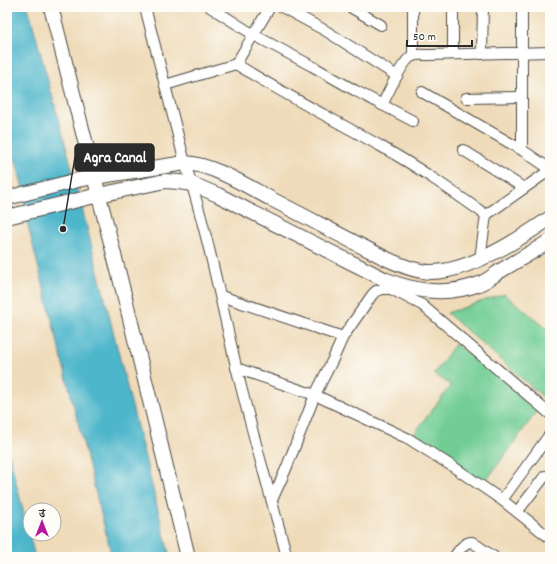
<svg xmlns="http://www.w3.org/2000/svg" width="557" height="564" viewBox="0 0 557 564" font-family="Dekko,'Playpen Sans Deva',sans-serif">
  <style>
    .green { fill: #72cd94; stroke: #4e7c60 }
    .water { fill: #4db6cb; stroke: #3c707b }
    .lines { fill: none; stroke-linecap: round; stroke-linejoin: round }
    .street-casing { stroke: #484540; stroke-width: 12 }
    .secondary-casing { stroke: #484540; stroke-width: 16 }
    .street { stroke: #fff; stroke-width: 10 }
    .secondary { stroke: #fff; stroke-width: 14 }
    .leader { fill: none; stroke: #2b2b2b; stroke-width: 1.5 }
    .callout-dot { fill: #2b2b2b; stroke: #fdfcf7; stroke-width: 1.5 }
    .callout { fill: #2b2b2b; stroke: #2b2b2b; stroke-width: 1.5 }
    .callout-label { font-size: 15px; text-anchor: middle; font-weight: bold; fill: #fff }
  </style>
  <rect width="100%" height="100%" fill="#fdfcf7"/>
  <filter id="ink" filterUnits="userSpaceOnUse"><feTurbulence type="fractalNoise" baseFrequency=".025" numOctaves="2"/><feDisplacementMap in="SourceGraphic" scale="8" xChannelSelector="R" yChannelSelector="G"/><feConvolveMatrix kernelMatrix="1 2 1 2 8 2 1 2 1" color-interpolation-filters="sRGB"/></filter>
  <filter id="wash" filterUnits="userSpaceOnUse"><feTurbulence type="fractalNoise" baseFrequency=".012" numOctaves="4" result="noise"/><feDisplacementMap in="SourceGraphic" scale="16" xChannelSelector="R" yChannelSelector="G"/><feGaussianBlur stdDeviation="0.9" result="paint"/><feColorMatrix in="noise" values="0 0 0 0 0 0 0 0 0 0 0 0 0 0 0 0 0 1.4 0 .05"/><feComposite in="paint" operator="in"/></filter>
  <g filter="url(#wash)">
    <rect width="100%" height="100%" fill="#efdbb9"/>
    <g class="green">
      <polygon points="504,294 550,331 550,403 447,313"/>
      <polygon points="455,344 540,407 483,485 414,434 451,385 434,374"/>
    </g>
    <g class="water">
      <polygon points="7,7 28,7 73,172 170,557 112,557 27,222 22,185 7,127"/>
      <polygon points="7,447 35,557 7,557"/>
    </g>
  </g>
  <g filter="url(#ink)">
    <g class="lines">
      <g class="street-casing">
        <g id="street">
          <path d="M145 7 185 163C207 230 220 298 236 366 251 430 270 493 287 557"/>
          <polyline points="210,7 254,35 312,66 356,91 413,121"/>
          <polyline points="282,7 326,31 397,76"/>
          <polyline points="350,7 381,25"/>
          <polyline points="453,54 453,7"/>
          <polyline points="482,54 483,7"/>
          <polyline points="413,56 413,7"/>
          <path d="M236 64C283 94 333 119 382 147 418 167 452 191 486 215"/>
          <polyline points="165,85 236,64 270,7"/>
          <polyline points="422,92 522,150 550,169"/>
          <polyline points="466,98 522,97"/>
          <path d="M382 105C388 94 402 61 412 56 417 54 424 55 428 55L550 52"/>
          <polyline points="463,150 524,188"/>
          <polyline points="522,150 522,7"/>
          <polyline points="480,259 486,215 550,170"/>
          <polyline points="221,296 343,337"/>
          <polyline points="236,368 315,395 409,439 455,468 502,500 550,538"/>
          <polyline points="272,500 286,469 315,395 334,357 343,337 372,295 376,291 383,289 391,289 422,305 550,414"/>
          <polyline points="502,500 550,434"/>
          <polyline points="517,512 545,476"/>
          <path d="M454 557C459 551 463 542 472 542L494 557"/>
        </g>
      </g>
      <g class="secondary-casing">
        <g id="secondary">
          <polyline points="51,7 124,294 188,557"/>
          <path d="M7 198 82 179 185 163C213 164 250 188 275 201 312 220 349 240 387 259 400 265 416 272 431 272 468 272 520 239 550 218"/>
          <path d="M7 217 99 195 165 181 179 182 192 184 218 195 384 279C414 292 448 296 479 284 487 281 494 275 500 271 517 261 534 251 550 241"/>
        </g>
      </g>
      <use href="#street" class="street"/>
      <use href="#secondary" class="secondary"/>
    </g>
  </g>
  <path class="leader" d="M63 229L75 157"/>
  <circle class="callout-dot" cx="63" cy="229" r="4"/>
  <rect class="callout" x="75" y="144" width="79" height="27" rx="4"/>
  <g class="callout-label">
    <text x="115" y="162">Agra Canal</text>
  </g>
  <rect width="557" height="564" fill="none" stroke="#fdfcf7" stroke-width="24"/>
  <g transform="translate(42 522)"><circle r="19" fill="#fdfcf7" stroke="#a9a8a5"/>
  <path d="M0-3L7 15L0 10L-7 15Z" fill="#b5179e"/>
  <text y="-6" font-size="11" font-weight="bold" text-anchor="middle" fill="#2b2b2b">उ</text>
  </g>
  <path d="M407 40v6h65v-6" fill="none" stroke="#2b2b2b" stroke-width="2"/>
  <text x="413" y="40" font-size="12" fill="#2b2b2b" stroke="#fdfcf7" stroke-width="3" paint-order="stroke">50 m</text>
</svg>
